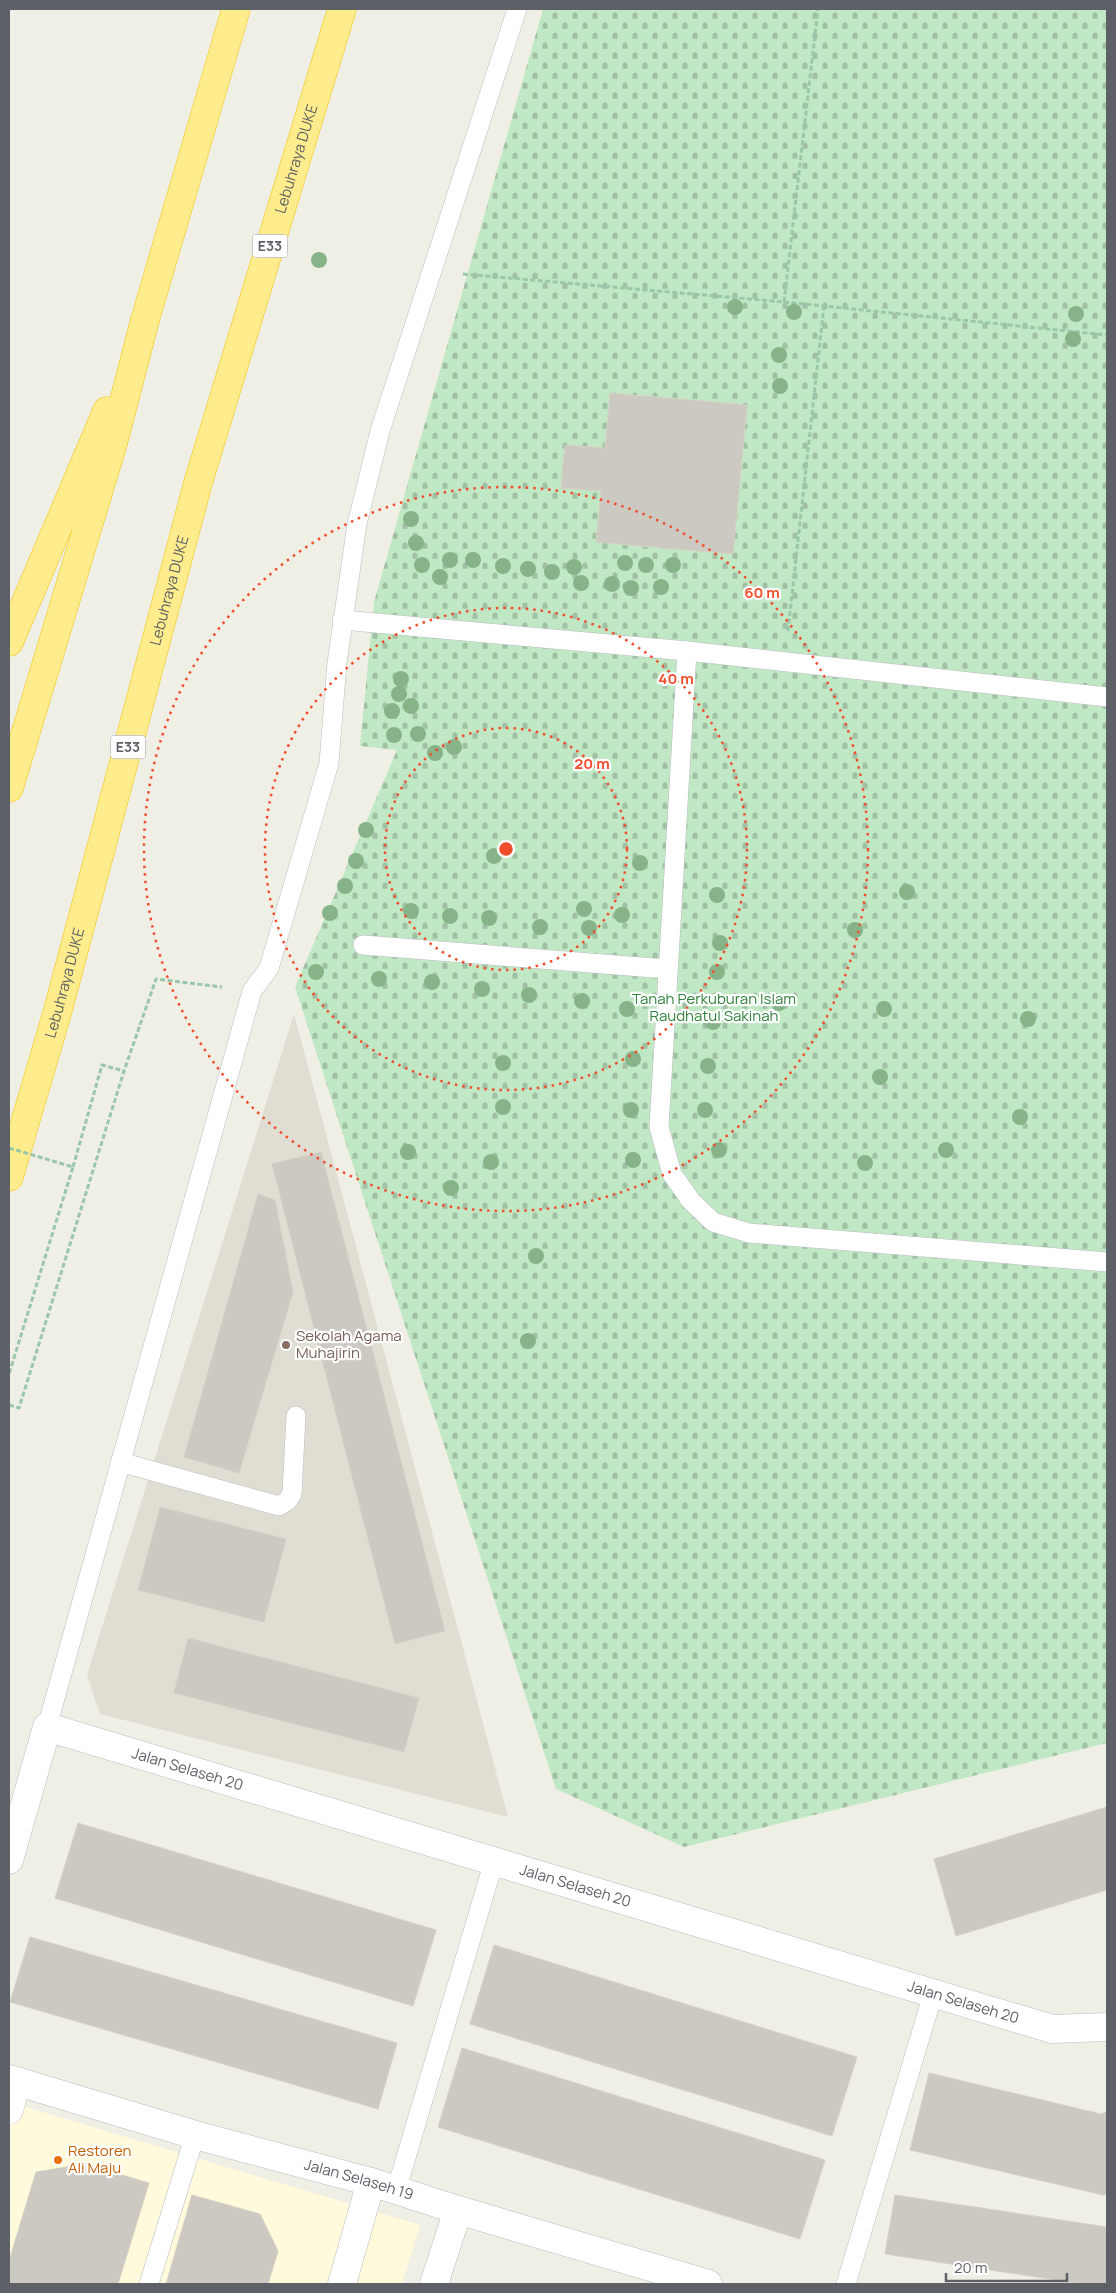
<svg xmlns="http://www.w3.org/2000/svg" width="1116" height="2293" viewBox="0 0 1116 2293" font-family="Manrope,sans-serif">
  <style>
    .commercial { fill: #fffadb }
    .education { fill: #e0ded3 }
    .cemetery { fill: url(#cemetery-stones) }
    .building { fill: #cbc9c2; stroke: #d5d1c3 }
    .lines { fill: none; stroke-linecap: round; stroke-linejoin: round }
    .lane-casing { stroke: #babcc1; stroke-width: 20 }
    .street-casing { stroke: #babcc1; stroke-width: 29 }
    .highway-casing { stroke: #f5c100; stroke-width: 29 }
    .path { stroke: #98c7aa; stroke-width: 3; stroke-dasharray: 5 2.5; stroke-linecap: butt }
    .lane { stroke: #fff; stroke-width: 19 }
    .street { stroke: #fff; stroke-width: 28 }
    .highway { stroke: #ffed8d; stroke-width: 28 }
    .path-bridge { stroke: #98c7aa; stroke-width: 3; stroke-dasharray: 5 2.5; stroke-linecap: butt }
    .tree { fill: #86b388 }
    .ring { fill: none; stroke: #f14d2a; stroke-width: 2.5; stroke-dasharray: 2.5 5 }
    .education-dot { fill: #8d6e63; stroke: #fff; stroke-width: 2 }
    .food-dot { fill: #e8710a; stroke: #fff; stroke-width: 2 }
    .labels { text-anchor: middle; stroke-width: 4.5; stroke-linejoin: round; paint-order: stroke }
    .shield { fill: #fff; stroke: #8e9094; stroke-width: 1 }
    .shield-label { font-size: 14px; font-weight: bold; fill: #5d6066 }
    .street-label { font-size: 15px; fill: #5d6066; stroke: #fff }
    .park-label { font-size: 15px; fill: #30823c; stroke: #fff }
    .education-label { font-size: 15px; fill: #785e54; stroke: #fff; text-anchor: start }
    .food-label { font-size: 15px; fill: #c56008; stroke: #fff; text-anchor: start }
    .centre { fill: #f14d2a; stroke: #fff; stroke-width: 2.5 }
    .ring-label { font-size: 15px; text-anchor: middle; font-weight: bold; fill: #f14d2a; stroke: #fff; stroke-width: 4.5; stroke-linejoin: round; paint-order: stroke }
  </style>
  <defs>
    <pattern id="cemetery-stones" width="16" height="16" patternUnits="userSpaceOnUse" patternTransform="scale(1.25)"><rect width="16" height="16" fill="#c1e8c5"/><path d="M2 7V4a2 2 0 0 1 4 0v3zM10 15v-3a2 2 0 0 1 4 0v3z" fill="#a0bfa4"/></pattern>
  </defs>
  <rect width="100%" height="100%" fill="#f0efe5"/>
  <polygon class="commercial" points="9,2102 420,2225 402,2284 9,2284"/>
  <polygon class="education" points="294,1014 508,1817 100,1714 87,1675"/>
  <polygon class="cemetery" points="543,9 1107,9 1107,1743 684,1847 556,1789 295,987 397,750 360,746 374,602"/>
  <g class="building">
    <polygon points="610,393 747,405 733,554 596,542 601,491 561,488 565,445 605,448"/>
    <polygon points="321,1152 445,1631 395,1644 272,1164"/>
    <polygon points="258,1194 275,1200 293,1292 239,1473 184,1457"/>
    <polygon points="160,1507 286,1539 264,1622 138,1590"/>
    <polygon points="188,1638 419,1698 404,1752 174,1693"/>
    <polygon points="1107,1807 1107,1890 956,1936 934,1859"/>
    <polygon points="78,1823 436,1930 413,2006 55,1898"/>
    <polygon points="30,1937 397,2043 378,2109 10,2002"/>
    <polygon points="494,1945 857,2057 832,2136 470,2024"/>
    <polygon points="462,2048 825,2160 800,2239 438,2127"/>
    <polygon points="929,2073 1101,2114 1107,2112 1107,2194 1103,2195 910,2150"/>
    <polygon points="85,2164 149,2183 118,2284 9,2284 9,2261 36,2172"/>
    <polygon points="192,2195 260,2214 278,2251 268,2284 166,2284"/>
    <polygon points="895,2195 1107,2227 1107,2284 1083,2284 885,2254"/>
  </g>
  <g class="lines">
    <g class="lane-casing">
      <g id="lane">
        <polyline points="342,620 687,651 1107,697"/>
        <polyline points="687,651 659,1127 672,1174 691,1201 713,1222 749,1233 1107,1262"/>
        <polyline points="363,945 667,969"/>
        <polyline points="120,1462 279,1506 287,1501 292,1494 296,1416"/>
        <polyline points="47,1727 252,991 269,968 329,763 337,663 357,524 380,431 517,9"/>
        <polyline points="396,2191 494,1861"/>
        <polyline points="149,2284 195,2135"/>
        <polyline points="846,2284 933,1994"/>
      </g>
    </g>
    <g class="street-casing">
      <g id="street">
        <path id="s1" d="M9 1860 47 1727 1052 2029 1107 2027"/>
        <path id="s2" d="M9 2079 195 2135 371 2182 458 2210 708 2284"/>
        <polyline points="9,2110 17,2081"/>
        <polyline points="342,2284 371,2182"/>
        <polyline points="434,2284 458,2210"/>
      </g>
    </g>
    <g class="highway-casing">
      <g id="highway">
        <polyline points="9,642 107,411"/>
        <polyline points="9,788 113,443 145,320 236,9"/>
        <path id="s3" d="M9 1177 58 1010 198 483 342 9"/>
      </g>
    </g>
    <g class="path">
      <polyline points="463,274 784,302 818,9"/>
      <polyline points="784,302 1107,335"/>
      <polyline points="788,631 824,306"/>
      <polyline points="73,1167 102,1065 124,1071"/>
      <polyline points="9,1405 19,1408 124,1071 156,979 222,987"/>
    </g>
    <use href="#lane" class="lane"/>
    <use href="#street" class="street"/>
    <use href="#highway" class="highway"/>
    <polyline class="path-bridge" points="9,1148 73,1167 9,1374"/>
  </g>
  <g class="tree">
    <circle cx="319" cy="260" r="8"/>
    <circle cx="735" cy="307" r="8"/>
    <circle cx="794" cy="312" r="8"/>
    <circle cx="1076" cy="314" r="8"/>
    <circle cx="1073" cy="339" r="8"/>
    <circle cx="779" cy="355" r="8"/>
    <circle cx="780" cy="386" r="8"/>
    <circle cx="411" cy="519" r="8"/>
    <circle cx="416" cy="543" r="8"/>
    <circle cx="450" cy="560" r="8"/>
    <circle cx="473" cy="560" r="8"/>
    <circle cx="625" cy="563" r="8"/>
    <circle cx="422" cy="565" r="8"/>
    <circle cx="646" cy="565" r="8"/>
    <circle cx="673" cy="565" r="8"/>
    <circle cx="503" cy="566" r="8"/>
    <circle cx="574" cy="567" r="8"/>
    <circle cx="528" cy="569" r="8"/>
    <circle cx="552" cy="572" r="8"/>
    <circle cx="440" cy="577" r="8"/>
    <circle cx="581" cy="583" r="8"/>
    <circle cx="612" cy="584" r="8"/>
    <circle cx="661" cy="587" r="8"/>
    <circle cx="631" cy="588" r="8"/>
    <circle cx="401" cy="679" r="8"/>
    <circle cx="399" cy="694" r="8"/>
    <circle cx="411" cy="706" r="8"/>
    <circle cx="392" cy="711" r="8"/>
    <circle cx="418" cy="734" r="8"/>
    <circle cx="394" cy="735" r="8"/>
    <circle cx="454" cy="747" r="8"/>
    <circle cx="435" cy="753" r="8"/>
    <circle cx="366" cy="830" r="8"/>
    <circle cx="494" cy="856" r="8"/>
    <circle cx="356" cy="861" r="8"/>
    <circle cx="640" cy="863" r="8"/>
    <circle cx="345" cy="886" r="8"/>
    <circle cx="907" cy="892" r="8"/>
    <circle cx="717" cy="895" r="8"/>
    <circle cx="584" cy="909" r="8"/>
    <circle cx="411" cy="911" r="8"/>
    <circle cx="330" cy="913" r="8"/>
    <circle cx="622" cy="915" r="8"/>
    <circle cx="450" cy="916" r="8"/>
    <circle cx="489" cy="918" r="8"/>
    <circle cx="540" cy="927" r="8"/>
    <circle cx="589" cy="928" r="8"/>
    <circle cx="855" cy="930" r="8"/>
    <circle cx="720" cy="943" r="8"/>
    <circle cx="316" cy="972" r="8"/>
    <circle cx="717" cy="972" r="8"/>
    <circle cx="379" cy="979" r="8"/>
    <circle cx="432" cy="982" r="8"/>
    <circle cx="482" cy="989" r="8"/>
    <circle cx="529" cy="995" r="8"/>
    <circle cx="582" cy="1001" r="8"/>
    <circle cx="779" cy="1003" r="8"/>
    <circle cx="627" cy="1009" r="8"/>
    <circle cx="884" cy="1009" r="8"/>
    <circle cx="1028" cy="1019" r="8"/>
    <circle cx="713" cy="1022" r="8"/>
    <circle cx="633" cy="1059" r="8"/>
    <circle cx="503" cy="1063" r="8"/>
    <circle cx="708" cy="1066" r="8"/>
    <circle cx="880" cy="1077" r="8"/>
    <circle cx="503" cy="1107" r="8"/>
    <circle cx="631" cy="1110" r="8"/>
    <circle cx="705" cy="1110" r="8"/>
    <circle cx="1020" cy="1117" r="8"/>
    <circle cx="719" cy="1150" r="8"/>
    <circle cx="946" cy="1150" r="8"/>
    <circle cx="408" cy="1152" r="8"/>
    <circle cx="633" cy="1160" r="8"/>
    <circle cx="491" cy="1162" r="8"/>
    <circle cx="865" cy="1163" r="8"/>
    <circle cx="451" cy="1188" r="8"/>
    <circle cx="536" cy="1256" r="8"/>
    <circle cx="528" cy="1341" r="8"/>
  </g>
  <g class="ring">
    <circle cx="506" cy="849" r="121"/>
    <circle cx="506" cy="849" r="241"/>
    <circle cx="506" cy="849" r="362"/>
  </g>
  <circle class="education-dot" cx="286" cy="1345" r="5"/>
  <circle class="food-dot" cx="58" cy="2160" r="5"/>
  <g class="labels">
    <g class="shield">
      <rect x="252.5" y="234.5" width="35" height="23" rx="4"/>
      <rect x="110.5" y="735.5" width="35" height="23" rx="4"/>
    </g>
    <g class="shield-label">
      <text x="270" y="251">E33</text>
      <text x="128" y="752">E33</text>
    </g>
    <g class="street-label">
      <text dy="5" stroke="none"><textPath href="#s3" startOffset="1058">Lebuhraya DUKE</textPath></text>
      <text dy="5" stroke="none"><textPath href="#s3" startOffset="608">Lebuhraya DUKE</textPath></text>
      <text dy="5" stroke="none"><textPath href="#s3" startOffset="202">Lebuhraya DUKE</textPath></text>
      <text dy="5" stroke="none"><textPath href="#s1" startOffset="285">Jalan Selaseh 20</textPath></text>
      <text dy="5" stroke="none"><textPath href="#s1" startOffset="690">Jalan Selaseh 20</textPath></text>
      <text dy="5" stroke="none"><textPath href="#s1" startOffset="1095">Jalan Selaseh 20</textPath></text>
      <text dy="5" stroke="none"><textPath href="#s2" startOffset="364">Jalan Selaseh 19</textPath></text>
    </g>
    <g class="park-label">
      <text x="714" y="1004">Tanah Perkuburan Islam<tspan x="714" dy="17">Raudhatul Sakinah</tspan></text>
    </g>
    <g class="education-label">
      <text x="296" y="1341">Sekolah Agama<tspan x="296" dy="17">Muhajirin</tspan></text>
    </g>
    <g class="food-label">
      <text x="68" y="2156">Restoren<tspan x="68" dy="17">Ali Maju</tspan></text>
    </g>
  </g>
  <circle cx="506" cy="849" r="8" class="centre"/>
  <g class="ring-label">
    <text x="762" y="598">60 m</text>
    <text x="676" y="684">40 m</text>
    <text x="592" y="769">20 m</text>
  </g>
  <rect width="1116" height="2293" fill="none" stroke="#5d6066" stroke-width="20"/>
  <path d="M946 2273v8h121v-8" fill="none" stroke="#5d6066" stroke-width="2.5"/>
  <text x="954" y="2273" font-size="15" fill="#5d6066" stroke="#ffffff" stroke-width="4" paint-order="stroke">20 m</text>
</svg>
